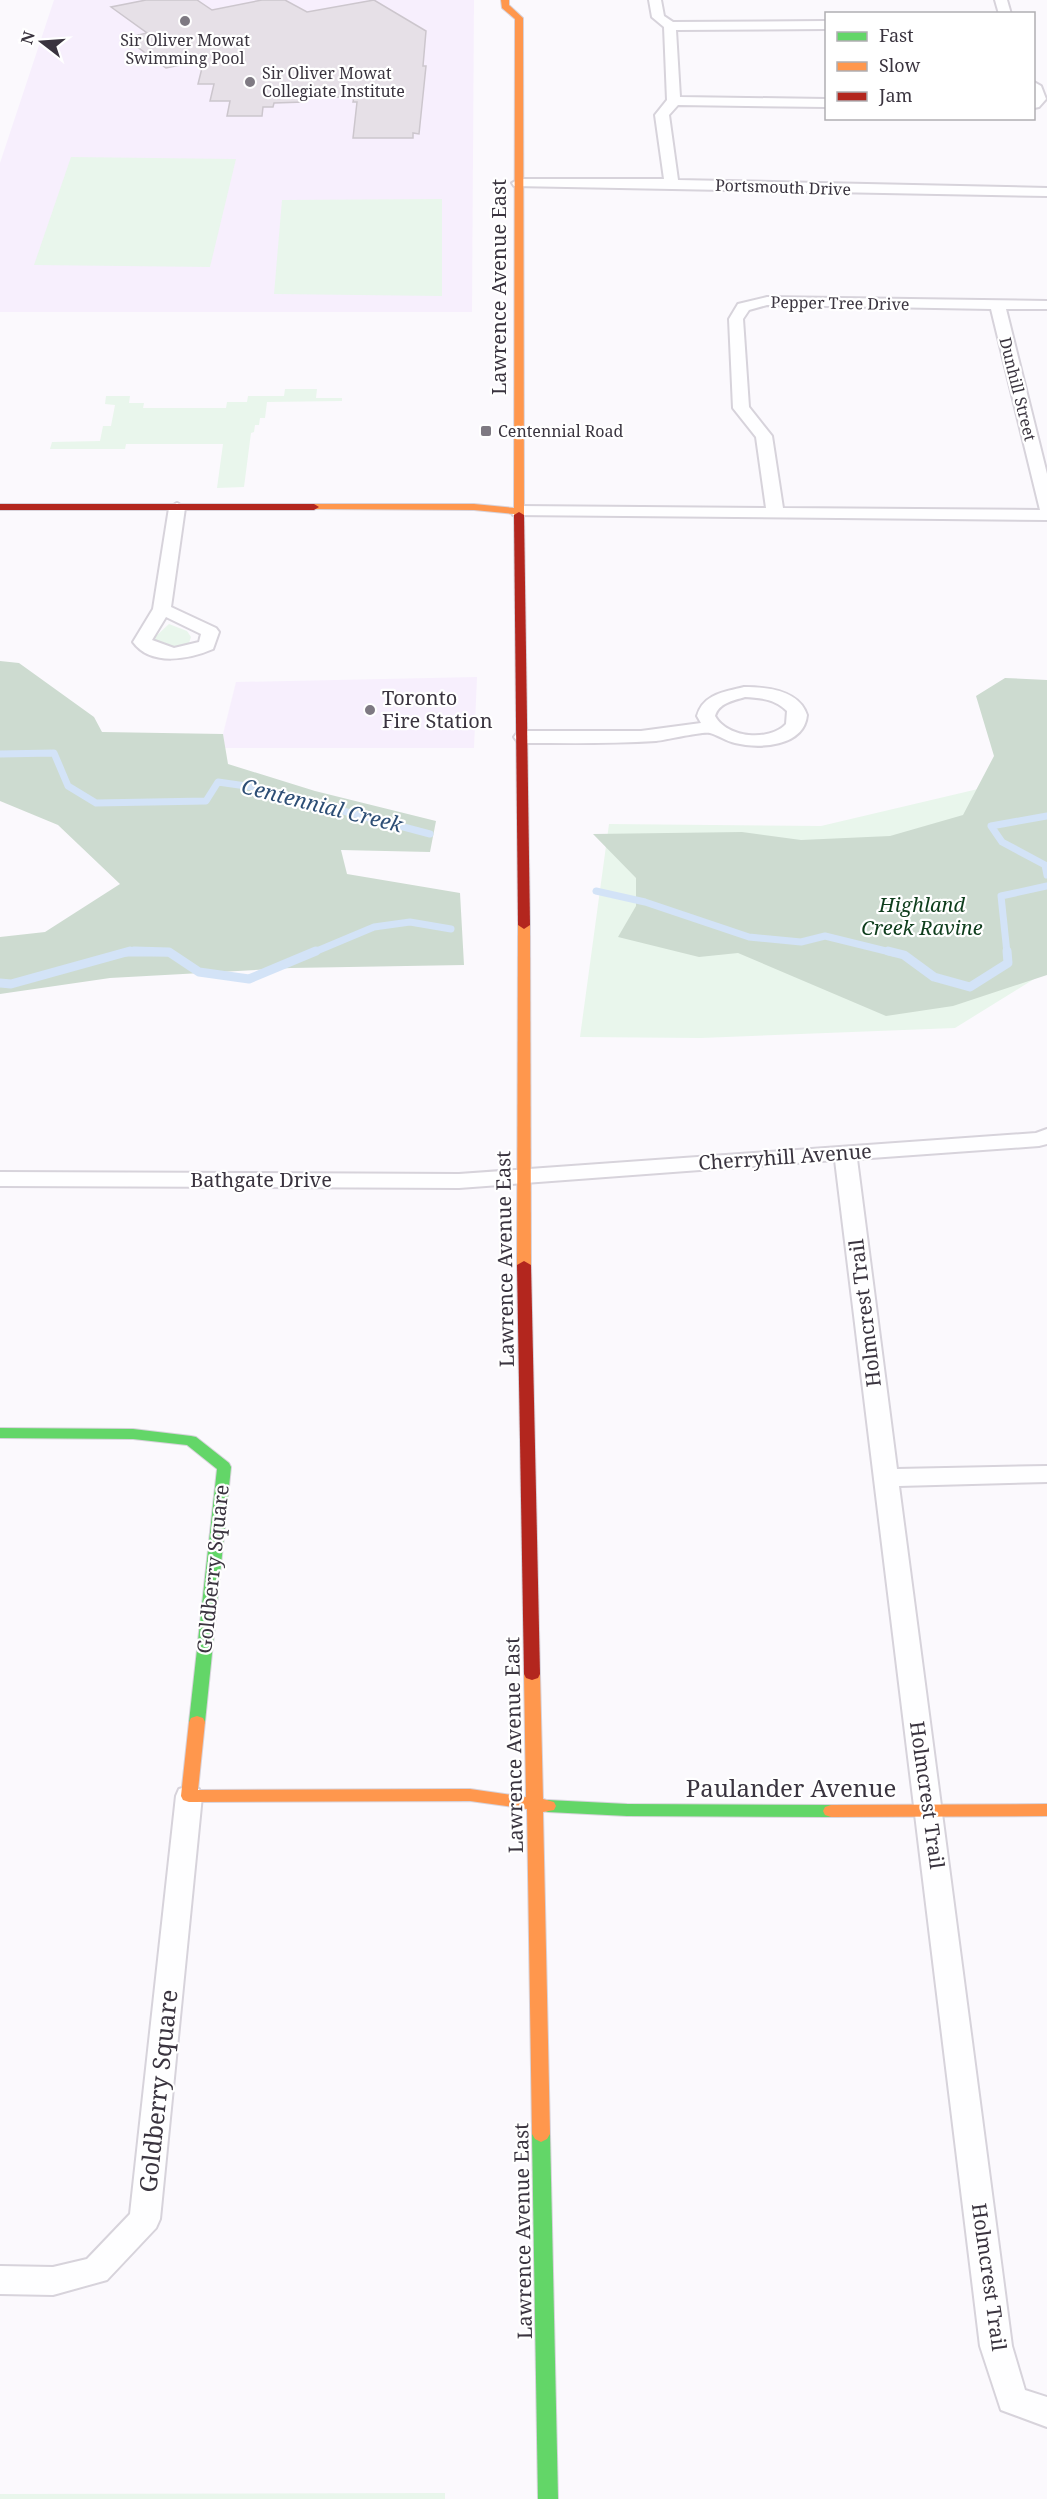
<svg xmlns="http://www.w3.org/2000/svg" width="1047" height="2499" viewBox="0 0 1047 2499" font-family="'Noto Serif',serif">
  <style>
    .built { fill: #f7effd }
    .green { fill: #e9f6ec }
    .forest { fill: #cddbd0 }
    .lines { fill: none; stroke-linecap: round; stroke-linejoin: round }
    .stream-far1 { stroke: #d3e3f7; stroke-width: 7 }
    .stream { stroke: #d3e3f7; stroke-width: 9 }
    .building { fill: #e6e0e7; stroke: #ccc6cd; stroke-width: 1.5 }
    .street-casing { stroke: #d7d3db; stroke-width: 4 }
    .fast-casing { stroke: #d7d3db; stroke-width: 2 }
    .slow-casing { stroke: #d7d3db; stroke-width: 2 }
    .jam-casing { stroke: #d7d3db; stroke-width: 2 }
    .street { fill: #fefeff; fill-rule: evenodd }
    .fast { fill: #63d668; fill-rule: evenodd }
    .slow { fill: #ff974d; fill-rule: evenodd }
    .jam { fill: #b3261e; fill-rule: evenodd }
    .poi-dot { fill: #7e7982; stroke: #fff; stroke-width: 2 }
    .labels { text-anchor: middle; stroke-width: 4.5; stroke-linejoin: round; paint-order: stroke }
    .far-poi-label { font-size: 16px; fill: #3a343f; stroke: #fff; text-anchor: start }
    .far-street-label { font-size: 16px; fill: #3a343f; stroke: #fff }
    .street-label { font-size: 20px; fill: #3a343f; stroke: #fff }
    .poi-label { font-size: 20px; fill: #3a343f; stroke: #fff; text-anchor: start }
    .park-label { font-size: 20px; font-style: italic; fill: #0e3d1c; stroke: #fff }
    .water-label { font-size: 21px; font-style: italic; fill: #2d4e75; stroke: #fff }
    .near-street-label { font-size: 24px; fill: #3a343f; stroke: #fff }
  </style>
  <rect width="100%" height="100%" fill="#fbf9fd"/>
  <g class="built">
    <polygon points="54,0 474,0 472,312 0,312 0,163"/>
    <polygon points="477,677 474,748 225,748 223,734 236,682"/>
  </g>
  <g class="green">
    <polygon points="71,157 236,159 210,267 34,265"/>
    <polygon points="442,199 442,296 274,294 282,200"/>
    <polygon points="285,389 317,389 316,398 342,398 342,401 267,402 265,418 260,418 259,425 255,425 254,432 251,433 244,487 217,488 223,444 126,444 125,449 50,449 52,442 100,441 103,426 111,426 115,405 105,404 106,396 130,396 129,403 144,403 143,408 226,408 227,402 247,402 248,396 284,396"/>
    <path d="M169 624 187 631 191 637 189 643C177 649 168 649 155 644L154 638Z"/>
    <polygon points="995,785 1047,971 955,1028 701,1038 580,1037 609,824 821,826"/>
    <polygon points="445,2493 445,2499 0,2499 0,2494"/>
  </g>
  <g class="forest">
    <polygon points="0,661 19,663 94,717 102,732 223,734 228,764 315,791 436,821 430,852 341,850 347,874 460,893 464,965 291,968 110,978 0,994 0,937 45,932 120,884 58,825 0,801"/>
    <polygon points="1005,678 1047,680 1047,975 953,1006 886,1016 738,953 699,957 618,937 636,906 636,878 593,834 742,832 801,840 890,836 963,815 994,756 976,696"/>
  </g>
  <g class="lines">
    <g class="stream-far1">
      <polyline points="0,754 54,753 68,786 96,803 206,801 218,782 253,787 430,834"/>
      <polyline points="1047,816 991,826 1002,842 1045,865 1047,875"/>
      <polyline points="596,891 645,902 749,937 801,942 825,936 894,953"/>
      <polyline points="124,953 170,953"/>
      <polyline points="312,953 374,927 410,922 451,929"/>
      <polyline points="1007,953 1001,896 1047,886"/>
    </g>
    <g class="stream">
      <polyline points="134,951 169,952 199,972 249,979 316,951"/>
      <polyline points="888,951 904,955 934,977 970,987 1008,963 1007,951"/>
      <polyline points="0,983 11,984 130,951"/>
    </g>
  </g>
  <polygon class="building" points="146,0 197,0 212,10 262,0 285,0 307,12 374,0 426,31 423,66 426,66 419,134 413,133 413,138 353,138 357,102 353,102 354,97 305,97 304,102 274,103 273,107 263,107 262,116 227,116 230,101 210,101 214,84 198,84 204,60 166,68 125,38 147,33 111,7"/>
  <g class="lines">
    <g class="street-casing">
      <g id="street">
        <polygon points="649,0 661,0 664,16 673,22 826,21 826,29 676,30 680,97 826,99 826,107 678,105 669,115 678,180 1047,188 1047,196 514,186 512,183 519,179 664,179 655,115 667,100 664,27 652,17"/>
        <polygon points="995,0 1007,0 1011,14 999,14"/>
        <polygon points="1034,82 1041,86 1046,99 1039,107 1034,108"/>
        <path d="M767 297 1047 301V309H1006L1047 474V520L513 515 511 511 519 506 766 508 756 437 733 408 729 319 738 304ZM767 305 991 309 1040 510 783 508 772 436 749 407 743 319 749 310Z"/>
        <path d="M177 503 185 508 171 607 216 628 219 632 213 649C190 659 151 667 133 642L153 609 169 508ZM166 617 201 634 199 642 174 648 152 640Z"/>
        <path d="M744 687C767 687 799 690 807 715 804 747 759 749 735 743 726 741 718 735 710 733 703 731 666 740 656 741 611 744 567 743 523 743L517 741 514 737 517 733 523 731H641L701 723 697 716C703 694 724 692 744 687ZM745 697C761 698 775 699 787 711L786 724C769 742 727 738 715 716 719 703 732 701 745 697Z"/>
        <polygon points="1047,1129 1047,1144 1039,1146 857,1159 897,1469 1047,1466 1047,1482 899,1486 1012,2346 1025,2390 1047,2397 1047,2427 1001,2410 980,2346 835,1160 459,1188 0,1186 0,1172 459,1174 1036,1133"/>
        <polygon points="189,1786 199,1789 202,1796 160,2219 156,2228 107,2280 53,2295 0,2294 0,2266 53,2267 87,2259 130,2214 176,1796 179,1789"/>
      </g>
    </g>
    <g class="fast-casing">
      <g id="fast">
        <polygon points="0,1428 133,1429 191,1436 196,1437 229,1463 231,1467 205,1722 203,1726 197,1728 191,1726 189,1722 217,1469 187,1445 133,1439 0,1438"/>
        <polygon points="548,1800 627,1804 831,1805 837,1807 839,1811 837,1815 831,1817 627,1816 548,1812 542,1810 540,1806 542,1802"/>
        <polygon points="541,2126 547,2129 550,2134 558,2499 538,2499 532,2134 535,2129"/>
      </g>
    </g>
    <g class="slow-casing">
      <g id="slow">
        <polygon points="501,0 509,0 509,5 523,18 524,515 519,518 515,517 514,514 474,510 311,509 311,505 314,504 474,504 514,508 515,19 502,8"/>
        <polygon points="524,921 530,925 531,1265 524,1269 517,1265 518,925"/>
        <polygon points="532,1668 538,1670 540,1674 543,1799 554,1802 556,1806 554,1810 543,1812 550,2134 547,2139 541,2142 535,2139 532,2134 527,1809 470,1801 189,1802 183,1800 181,1796 189,1722 191,1718 197,1716 203,1718 205,1722 198,1790 470,1789 526,1797 524,1674 526,1670"/>
        <polygon points="1047,1804 1047,1816 831,1817 825,1815 823,1811 825,1807 831,1805"/>
      </g>
    </g>
    <g class="jam-casing">
      <g id="jam">
        <polygon points="0,504 314,504 319,507 314,510 0,510"/>
        <polygon points="519,512 524,515 530,925 524,929 518,925 514,515"/>
        <polygon points="524,1261 531,1265 540,1674 538,1678 532,1680 526,1678 524,1674 517,1265"/>
      </g>
    </g>
    <use href="#street" class="street"/>
    <use href="#fast" class="fast"/>
    <use href="#slow" class="slow"/>
    <use href="#jam" class="jam"/>
  </g>
  <g class="poi-dot">
    <circle cx="185" cy="21" r="6"/>
    <circle cx="250" cy="82" r="6"/>
    <rect x="480" y="425" width="12" height="12" rx="3"/>
    <circle cx="370" cy="710" r="6"/>
  </g>
  <g class="labels">
    <g class="far-poi-label">
      <text x="185" y="46" text-anchor="middle">Sir Oliver Mowat<tspan x="185" dy="18">Swimming Pool</tspan></text>
      <text x="262" y="79">Sir Oliver Mowat<tspan x="262" dy="18">Collegiate Institute</tspan></text>
      <text x="498" y="437">Centennial Road</text>
    </g>
    <g class="far-street-label">
      <text transform="translate(783 187) rotate(2)" y="6">Portsmouth Drive</text>
      <text transform="translate(840 303) rotate(1)" y="6">Pepper Tree Drive</text>
      <text transform="translate(1018 389) rotate(76)" y="6">Dunhill Street</text>
    </g>
    <g class="street-label">
      <text transform="translate(499 287) rotate(-90)" y="7">Lawrence Avenue East</text>
      <text transform="translate(785 1157) rotate(-4)" y="7">Cherryhill Avenue</text>
      <text x="261" y="1187">Bathgate Drive</text>
      <text transform="translate(505 1259) rotate(-91)" y="7">Lawrence Avenue East</text>
      <text transform="translate(865 1313) rotate(-97)" y="7">Holmcrest Trail</text>
      <text transform="translate(213 1569) rotate(-84)" y="7">Goldberry Square</text>
      <text transform="translate(514 1745) rotate(-91)" y="7">Lawrence Avenue East</text>
      <text transform="translate(927 1795) rotate(82)" y="7">Holmcrest Trail</text>
      <text transform="translate(523 2231) rotate(-91)" y="7">Lawrence Avenue East</text>
      <text transform="translate(989 2277) rotate(82)" y="7">Holmcrest Trail</text>
    </g>
    <g class="poi-label">
      <text x="382" y="705">Toronto<tspan x="382" dy="23">Fire Station</tspan></text>
    </g>
    <g class="park-label">
      <text x="922" y="912">Highland<tspan x="922" dy="23">Creek Ravine</tspan></text>
    </g>
    <g class="water-label">
      <text transform="translate(322 806) rotate(14)" y="7">Centennial Creek</text>
    </g>
    <g class="near-street-label">
      <text x="791" y="1797">Paulander Avenue</text>
      <text transform="translate(159 2091) rotate(-84)" y="8">Goldberry Square</text>
    </g>
  </g>
  <rect x="825" y="12" width="210" height="108" fill="#ffffff" stroke="#b0aeb2" stroke-width="1.5"/>
  <rect x="837" y="32" width="30" height="9" fill="#63d668" stroke="#b0aeb2" stroke-width="1.5"/>
  <text x="879" y="42" font-size="18" fill="#3a343f">Fast</text>
  <rect x="837" y="62" width="30" height="9" fill="#ff974d" stroke="#b0aeb2" stroke-width="1.5"/>
  <text x="879" y="72" font-size="18" fill="#3a343f">Slow</text>
  <rect x="837" y="92" width="30" height="9" fill="#b3261e" stroke="#b0aeb2" stroke-width="1.5"/>
  <text x="879" y="102" font-size="18" fill="#3a343f">Jam</text>
  <g transform="translate(42 42) rotate(287)" stroke="#ffffff" stroke-width="4.5" paint-order="stroke">
  <path d="M0-4.5L10 22L0 15L-10 22Z" fill="#3a343f"/>
  <text y="-9" font-size="16" font-weight="bold" text-anchor="middle" fill="#3a343f">N</text>
  </g>
</svg>
